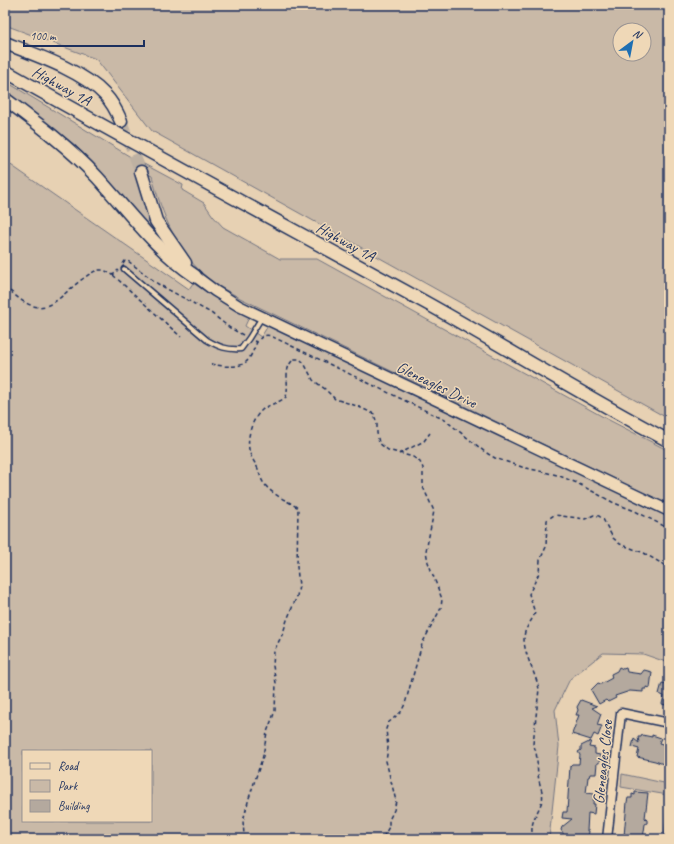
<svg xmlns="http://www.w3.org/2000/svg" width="674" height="844" viewBox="0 0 674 844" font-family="Caveat,sans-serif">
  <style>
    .green { fill: #c9b9a7; stroke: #727482; fill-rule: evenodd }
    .building { fill: #b4a99e; stroke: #1b2f5e }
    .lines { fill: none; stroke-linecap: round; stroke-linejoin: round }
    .primary-tunnel { stroke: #beb1a2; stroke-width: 12; stroke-dasharray: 12 6; stroke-linecap: butt }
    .service-casing { stroke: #1b2f5e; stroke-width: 7 }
    .minor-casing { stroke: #1b2f5e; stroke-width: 11 }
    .tertiary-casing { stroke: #1b2f5e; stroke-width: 13 }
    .primary-casing { stroke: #1b2f5e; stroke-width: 15 }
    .path { stroke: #1b2f5e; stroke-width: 1.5; stroke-dasharray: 4 3; stroke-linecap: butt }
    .service { stroke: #efd8b7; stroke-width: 4 }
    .minor { stroke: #efd8b7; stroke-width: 8 }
    .tertiary { stroke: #efd8b7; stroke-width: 10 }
    .primary { stroke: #efd8b7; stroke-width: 12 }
    .labels { text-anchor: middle; stroke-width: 3; stroke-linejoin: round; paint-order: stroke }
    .street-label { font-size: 16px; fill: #1b2f5e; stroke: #efd8b7 }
  </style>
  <rect width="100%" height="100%" fill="#e7d1b3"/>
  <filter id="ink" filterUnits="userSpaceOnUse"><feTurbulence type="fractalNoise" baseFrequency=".025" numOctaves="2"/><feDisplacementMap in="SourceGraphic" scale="8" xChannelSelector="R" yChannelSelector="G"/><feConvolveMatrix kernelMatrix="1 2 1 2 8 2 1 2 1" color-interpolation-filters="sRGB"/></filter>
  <g filter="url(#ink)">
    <g class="green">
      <path d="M5 5H669V419L152 131 96 59 5 25ZM620 30H644V54H620Z"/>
      <path d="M5 81 129 156 183 185 182 190 204 203 213 216 223 227 280 259H317L607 419 669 451V505L240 298C230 292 218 287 209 279 177 253 162 215 152 176L137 169 170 252 100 171 75 145 5 92Z"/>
      <path d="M5 161 189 289 193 283 214 297 250 315 245 326 261 337 269 324 669 517V663L643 654 603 653 570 679 555 710 559 746 549 839H5ZM23 751H151V821H23Z"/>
      <polygon points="622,774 664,783 669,786 669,839 664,839 668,795 621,787"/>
    </g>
    <g class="building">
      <polygon points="619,667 623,669 626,668 627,672 641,674 644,670 652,672 650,688 646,687 646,689 643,689 643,692 630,691 615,696 616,698 608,702 606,700 599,704 591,690 598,683 601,684 612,678 611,674 617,671"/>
      <polygon points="662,683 669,685 669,706 662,704 664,696 659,694"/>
      <polygon points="581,700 597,706 592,708 601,714 597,725 602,726 598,736 594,734 591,740 572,734 579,715 576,715 578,710 577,707"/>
      <polygon points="642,735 652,737 652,735 661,738 659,743 669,746 669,766 655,761 637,757 639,749 632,747 634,739 639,743 638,737 641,737"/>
      <polygon points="591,741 589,747 595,748 595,754 600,755 599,763 597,763 596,774 590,774 589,777 588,777 586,793 594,794 593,804 595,804 594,814 588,813 587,831 589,831 588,839 563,838 563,833 561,830 562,827 572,819 562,818 563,812 567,812 570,766 572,764 579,764 580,755 578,752 581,750 581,746"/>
      <polygon points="635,792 648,793 645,818 647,820 647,823 645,824 643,839 626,839 627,836 624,836 627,802 628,798 632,798 632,794 635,795"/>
    </g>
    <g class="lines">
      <polyline class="primary-tunnel" points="121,121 141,172"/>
      <g class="service-casing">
        <path id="service" d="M124 269 207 340C219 347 227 350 241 349L249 338 262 317"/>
      </g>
      <g class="minor-casing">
        <polyline id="minor" points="607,839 621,713 669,723"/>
      </g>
      <g class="tertiary-casing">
        <polyline id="tertiary" points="195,276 215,291 239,306 669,511"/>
      </g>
      <g class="primary-casing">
        <g id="primary">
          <path d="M5 43C36 55 83 71 105 95 112 102 117 112 121 121"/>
          <path d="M5 71C146 151 288 227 430 305 510 350 588 398 669 441"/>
          <path d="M5 99C37 123 70 148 97 177 129 212 156 250 195 276"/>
          <polyline points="141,172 156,221 185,263"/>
        </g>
      </g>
      <g class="path">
        <polyline points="123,264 125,261 128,261 158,284 211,313 230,328 243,335"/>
        <polyline points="113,275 181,337"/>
        <path d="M5 286C50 332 57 290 97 270H104L113 275 118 270"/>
        <path d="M254 341 257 342C261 337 264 334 271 336L445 420 485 452 495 458 522 467 557 475 577 483 614 503 635 511 662 525 669 530"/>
        <path d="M211 364C220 366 238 369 246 362 251 358 254 348 257 342"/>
        <polyline points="399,454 424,441 430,433"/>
        <path d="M246 839 244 835 243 821 249 798 263 756 267 732 275 711 276 683 273 666 274 651 283 633 287 620 297 596 299 586 297 567 298 508C287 500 274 496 265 485 261 480 260 475 258 469 255 462 250 457 249 449 247 436 252 419 262 410 269 404 279 403 286 397 290 382 282 370 294 359H300L304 363 313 380 325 389 335 399 357 406 374 414 377 424V433L379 443 388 450 413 457 420 462 423 468V487L434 511 426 551 428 562 442 599 441 608 422 644 405 704 401 712 388 723 386 729 388 748 386 761 396 801 394 810 389 820V827L382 839"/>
        <polyline points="342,839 350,839"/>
        <path d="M533 839C529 821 537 816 542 801 544 793 540 787 539 780 536 767 539 756 533 744L539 689C536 673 520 649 525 632 527 626 532 620 535 613L529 594 539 573 540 560 546 547 547 520 554 515 585 519 594 515 599 516 603 519 613 538 620 544 644 553 669 568"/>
      </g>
      <use href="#service" class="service"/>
      <use href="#minor" class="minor"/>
      <use href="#tertiary" class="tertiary"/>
      <use href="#primary" class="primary"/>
    </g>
  </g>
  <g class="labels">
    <g class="street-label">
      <text transform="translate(62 85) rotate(29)" y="6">Highway 1A</text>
      <text transform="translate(346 241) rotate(29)" y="6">Highway 1A</text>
      <text transform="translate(437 384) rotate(26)" y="6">Gleneagles Drive</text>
      <text transform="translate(602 762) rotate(-84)" y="6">Gleneagles Close</text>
    </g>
  </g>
  <rect width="674" height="844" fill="none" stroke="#efd8b7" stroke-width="20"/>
  <rect x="10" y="10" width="654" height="824" fill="none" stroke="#1b2f5e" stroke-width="1.5" filter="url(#ink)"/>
  <rect x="22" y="750" width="130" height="72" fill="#efd8b7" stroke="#9a9493"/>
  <rect x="30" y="763" width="20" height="6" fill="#efd8b7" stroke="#9a9493"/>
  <text x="58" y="770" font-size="12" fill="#1b2f5e">Road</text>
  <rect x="30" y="780" width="20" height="12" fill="#c9b9a7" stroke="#9a9493"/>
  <text x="58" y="790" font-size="12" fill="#1b2f5e">Park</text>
  <rect x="30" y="800" width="20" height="12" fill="#b4a99e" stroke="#9a9493"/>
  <text x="58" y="810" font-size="12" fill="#1b2f5e">Building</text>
  <g transform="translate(632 42) rotate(32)"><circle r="19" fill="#efd8b7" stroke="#9a9493"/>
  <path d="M0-3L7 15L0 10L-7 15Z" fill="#1f6fb2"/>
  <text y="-6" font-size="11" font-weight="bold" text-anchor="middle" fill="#1b2f5e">N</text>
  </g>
  <path d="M24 40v6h120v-6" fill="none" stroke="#1b2f5e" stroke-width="2"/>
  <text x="30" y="40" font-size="12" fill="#1b2f5e" stroke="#efd8b7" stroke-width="3" paint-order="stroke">100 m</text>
</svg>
